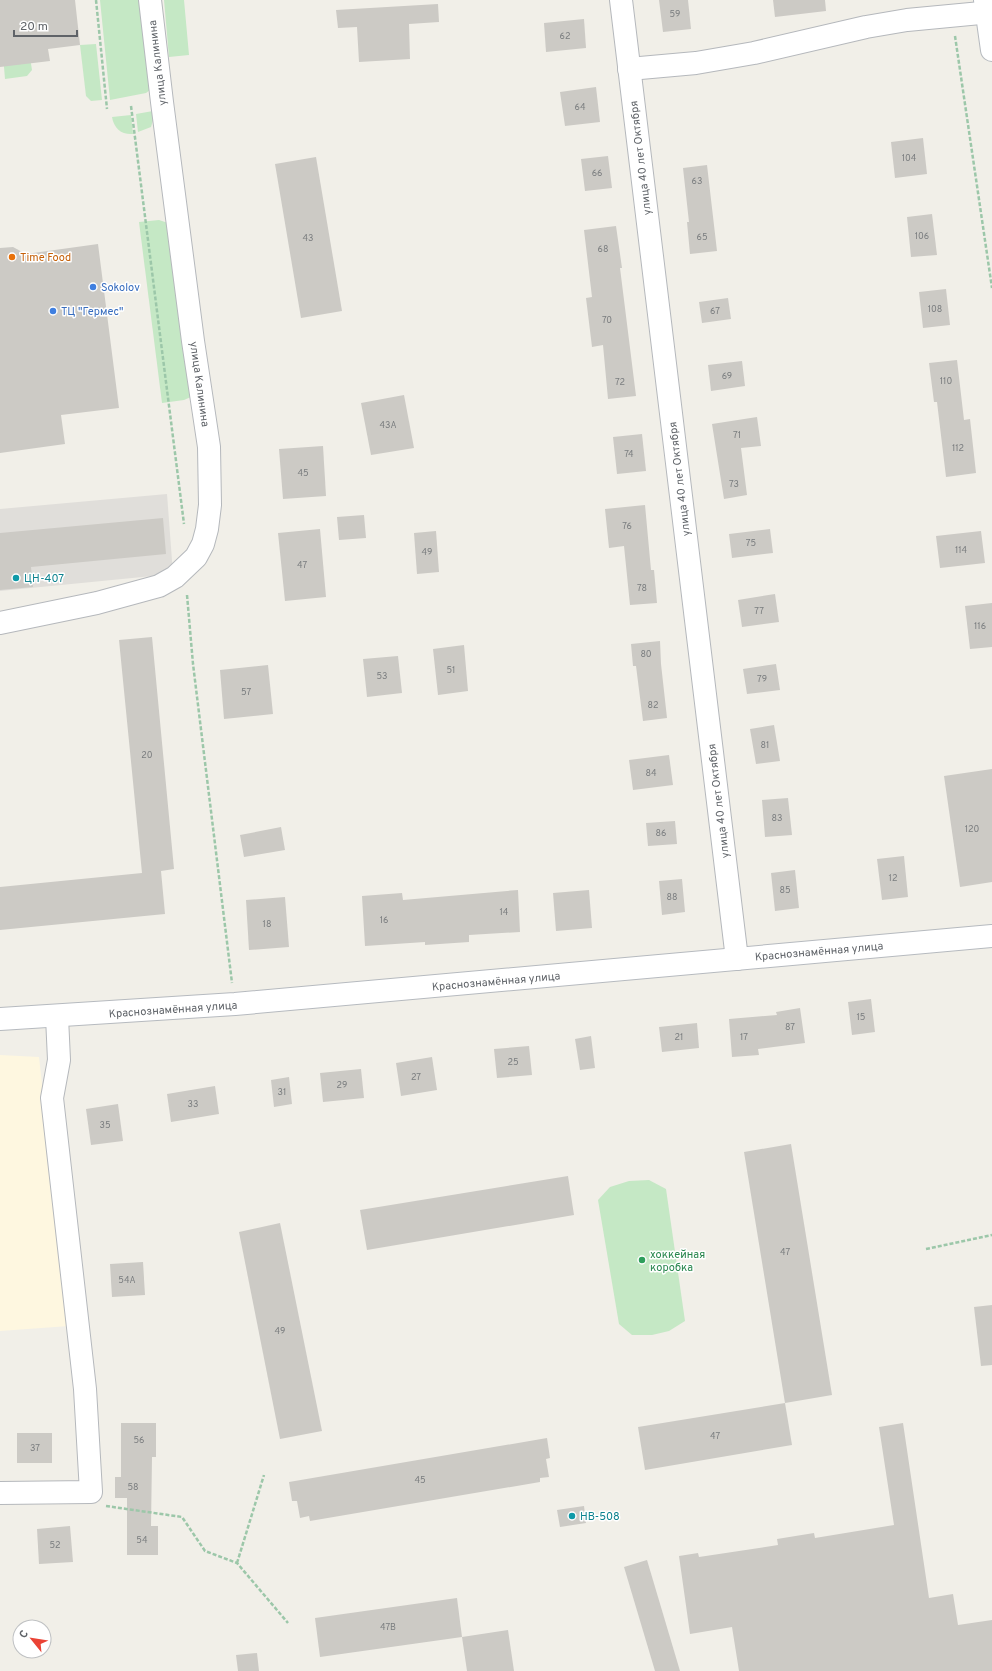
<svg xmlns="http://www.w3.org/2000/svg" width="992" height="1671" viewBox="0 0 992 1671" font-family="Overpass,sans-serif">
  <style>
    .commercial { fill: #fef7e0 }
    .industrial { fill: #e0deda }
    .green { fill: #c5e8c5 }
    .building { fill: #cccac5 }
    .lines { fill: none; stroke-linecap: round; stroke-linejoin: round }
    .street-casing { stroke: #b5b8bc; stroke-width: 24 }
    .secondary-casing { stroke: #b6babf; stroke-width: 24 }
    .path { stroke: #9cc7a9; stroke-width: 2.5; stroke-dasharray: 4 2; stroke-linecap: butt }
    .street { stroke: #fff; stroke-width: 22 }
    .secondary { stroke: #fff; stroke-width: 22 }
    .food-dot { fill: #e8710a; stroke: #fff; stroke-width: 1.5 }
    .shop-dot { fill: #3f7fe0; stroke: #fff; stroke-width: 1.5 }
    .culture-dot { fill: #0f9aa8; stroke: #fff; stroke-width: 1.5 }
    .leisure-dot { fill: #2e9e5b; stroke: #fff; stroke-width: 1.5 }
    .labels { text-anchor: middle; stroke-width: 3; stroke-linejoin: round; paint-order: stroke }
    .number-label { font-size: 9px; fill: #7a7d7f }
    .street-label { font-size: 11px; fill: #5f6368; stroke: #fff }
    .food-label { font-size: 11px; fill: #c56008; stroke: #fff; text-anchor: start }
    .shop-label { font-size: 11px; fill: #366cbe; stroke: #fff; text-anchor: start }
    .culture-label { font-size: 11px; fill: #0d838f; stroke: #fff; text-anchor: start }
    .leisure-label { font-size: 11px; fill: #27864d; stroke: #fff; text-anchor: start }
  </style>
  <rect width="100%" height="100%" fill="#f1efe8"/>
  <polygon class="commercial" points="0,1055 39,1057 69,1326 0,1331"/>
  <polygon class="industrial" points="167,494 173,574 0,591 0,509"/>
  <g class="green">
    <polygon points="100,0 144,0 150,90 146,93 110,100"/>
    <polygon points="164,0 184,0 189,55 169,57"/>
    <polygon points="96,44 102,100 91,101 86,96 80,45"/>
    <polygon points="29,51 32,70 27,76 5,79 3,55"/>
    <polygon points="153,111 154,117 151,127 138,132 136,114"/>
    <path d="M131 115 133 134C122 135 114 129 112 117Z"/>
    <polygon points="159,220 168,223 193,396 184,400 162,403 139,222"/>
    <polygon points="649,1180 666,1189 685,1321 669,1331 652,1335 632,1335 619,1324 598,1200 610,1187 629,1181"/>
  </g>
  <g class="building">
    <polygon points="0,0 75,0 80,45 48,49 50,61 0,67"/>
    <polygon points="659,0 688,0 691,29 663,32"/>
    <polygon points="773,0 825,0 826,11 775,17"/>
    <polygon points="438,4 439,22 409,24 410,59 359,62 357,27 338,28 336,10"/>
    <polygon points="584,19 586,48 546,52 544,23"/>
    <polygon points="596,87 600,122 565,126 560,92"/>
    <polygon points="923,138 927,174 895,178 891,142"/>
    <polygon points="608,156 612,188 585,191 581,159"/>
    <polygon points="316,157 342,311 301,318 275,164"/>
    <polygon points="707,165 717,251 690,254 687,222 689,222 683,168"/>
    <polygon points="932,214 937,255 911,257 907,217"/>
    <polygon points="616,226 622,268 620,268 636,396 608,399 603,345 592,347 586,298 592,297 584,230"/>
    <polygon points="98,244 119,408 61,415 65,444 0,453 0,248 13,247 26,254"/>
    <polygon points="946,289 950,325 923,328 919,292"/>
    <polygon points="728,298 731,319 702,323 699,302"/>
    <polygon points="957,360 964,420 970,419 976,473 946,477 937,402 934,402 929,363"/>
    <polygon points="742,361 745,386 711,391 708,365"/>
    <polygon points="404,395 414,448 371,455 361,403"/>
    <polygon points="757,417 761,446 741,448 747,495 724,499 712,424"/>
    <polygon points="642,434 646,471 617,474 613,437"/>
    <polygon points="323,446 326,496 283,499 279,449"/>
    <polygon points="645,505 651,570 654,570 657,603 630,605 624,546 609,548 605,509"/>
    <polygon points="364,515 366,538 339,540 337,517"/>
    <polygon points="163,518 166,554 31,567 33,587 0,590 0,533"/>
    <polygon points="320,529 326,597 285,601 278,533"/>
    <polygon points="770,529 773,553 732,558 729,534"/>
    <polygon points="436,531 439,572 417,574 414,533"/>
    <polygon points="981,531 985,563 940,568 936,536"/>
    <polygon points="775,594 779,622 742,627 738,600"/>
    <polygon points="992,603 992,647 970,649 965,606"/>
    <polygon points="152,637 174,869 161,871 165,914 0,930 0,887 142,873 119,640"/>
    <polygon points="660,641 661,664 667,718 643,721 636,666 633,666 631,644"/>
    <polygon points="464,645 468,691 438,695 433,649"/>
    <polygon points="398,656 402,693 367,697 363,659"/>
    <polygon points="776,664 780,690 747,694 743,669"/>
    <polygon points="268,665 273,714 224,719 220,670"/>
    <polygon points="774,725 780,761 756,764 750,729"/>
    <polygon points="669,755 673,785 633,790 629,760"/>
    <polygon points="992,769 992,882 960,887 944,776"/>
    <polygon points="788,798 792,835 765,837 762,800"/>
    <polygon points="675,821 677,844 648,846 646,823"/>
    <polygon points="281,827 285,850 244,857 240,835"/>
    <polygon points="904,856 908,897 882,900 877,859"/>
    <polygon points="795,870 799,908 775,911 771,873"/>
    <polygon points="682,879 685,912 662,915 659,881"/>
    <polygon points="518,890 520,932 469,935 469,942 425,945 425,942 365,946 362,896 402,893 403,900"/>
    <polygon points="589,890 592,928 556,931 553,893"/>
    <polygon points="285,897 289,947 249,950 246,900"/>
    <polygon points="871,999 875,1032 852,1035 848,1002"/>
    <polygon points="800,1008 805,1043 758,1049 759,1055 732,1057 729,1019 777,1015 776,1012"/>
    <polygon points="697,1023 699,1048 662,1052 659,1027"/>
    <polygon points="591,1036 595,1068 580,1070 575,1039"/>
    <polygon points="529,1046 532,1075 497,1078 494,1049"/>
    <polygon points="432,1057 437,1090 401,1096 396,1063"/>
    <polygon points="361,1069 364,1098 323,1102 320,1073"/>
    <polygon points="289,1077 292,1104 274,1107 271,1080"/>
    <polygon points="215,1086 219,1114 171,1122 167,1094"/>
    <polygon points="118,1104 123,1141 91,1145 86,1109"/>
    <polygon points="791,1144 832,1395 785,1403 744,1152"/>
    <polygon points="568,1176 574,1215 367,1250 360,1210"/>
    <polygon points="280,1223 322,1431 280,1439 239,1232"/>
    <polygon points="143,1262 145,1295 112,1297 110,1264"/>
    <polygon points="992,1305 992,1365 981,1366 974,1307"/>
    <polygon points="785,1403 792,1445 645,1470 638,1427"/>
    <polygon points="121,1423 156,1423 156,1457 152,1457 151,1526 158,1526 158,1555 127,1555 127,1498 115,1498 115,1477 121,1477"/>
    <polygon points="903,1423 929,1598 953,1594 958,1625 992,1620 992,1671 739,1671 732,1627 690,1634 679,1556 698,1553 699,1557 778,1545 777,1539 814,1533 815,1538 894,1525 879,1427"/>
    <rect x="17" y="1433" width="35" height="30"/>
    <polygon points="547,1438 550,1458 546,1459 549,1477 540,1478 540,1482 310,1521 309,1516 300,1518 297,1501 292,1501 289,1482"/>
    <polygon points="584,1506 586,1523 560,1527 557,1510"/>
    <polygon points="70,1526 73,1562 39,1564 37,1529"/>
    <polygon points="647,1560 680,1671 655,1671 624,1567"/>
    <polygon points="457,1598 462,1637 320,1657 315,1618"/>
    <polygon points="508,1630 514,1671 467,1671 462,1637"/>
    <polygon points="257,1653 259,1671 238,1671 236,1655"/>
  </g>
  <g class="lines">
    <g class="street-casing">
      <g id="street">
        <polyline points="621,0 737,959"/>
        <polyline points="629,69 696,63 754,53 866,27 907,20 992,12"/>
        <polyline points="0,623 97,603 159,586 175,577 196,557 203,544 207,529 210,505 209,447 193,341 162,102 150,0"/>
        <polyline points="0,1493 91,1492 85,1389 52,1098 59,1060 57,1017"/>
      </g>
    </g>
    <g class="secondary-casing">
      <g id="secondary">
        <polyline points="985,0 992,50"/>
        <polyline points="0,1019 235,1004 992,936"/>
      </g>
    </g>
    <g class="path">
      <polyline points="96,0 107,109"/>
      <polyline points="955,36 992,288"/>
      <polyline points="131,106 184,524"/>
      <polyline points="187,595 193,664 232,983"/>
      <polyline points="926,1249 992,1235"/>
      <polyline points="106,1506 182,1517 205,1551 237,1563 288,1623"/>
      <polyline points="237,1563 264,1475"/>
    </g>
    <use href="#street" class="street"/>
    <use href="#secondary" class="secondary"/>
  </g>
  <circle class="food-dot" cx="12" cy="257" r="4"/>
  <g class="shop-dot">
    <circle cx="93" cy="287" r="4"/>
    <circle cx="53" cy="311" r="4"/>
  </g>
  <g class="culture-dot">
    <circle cx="16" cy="578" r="4"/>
    <circle cx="572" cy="1516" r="4"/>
  </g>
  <circle class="leisure-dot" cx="642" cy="1260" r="4"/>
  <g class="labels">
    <g class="number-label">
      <text x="675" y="17">59</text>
      <text x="565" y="39">62</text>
      <text x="580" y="110">64</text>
      <text x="909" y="161">104</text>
      <text x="597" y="176">66</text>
      <text x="697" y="184">63</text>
      <text x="922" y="239">106</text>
      <text x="702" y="240">65</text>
      <text x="308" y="241">43</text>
      <text x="603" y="252">68</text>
      <text x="935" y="312">108</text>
      <text x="715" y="314">67</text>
      <text x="607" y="323">70</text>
      <text x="727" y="379">69</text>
      <text x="946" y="384">110</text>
      <text x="620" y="385">72</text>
      <text x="388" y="428">43А</text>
      <text x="737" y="438">71</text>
      <text x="958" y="451">112</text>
      <text x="629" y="457">74</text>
      <text x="303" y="476">45</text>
      <text x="734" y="487">73</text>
      <text x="627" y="529">76</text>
      <text x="751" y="546">75</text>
      <text x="961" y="553">114</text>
      <text x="427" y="555">49</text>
      <text x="302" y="568">47</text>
      <text x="642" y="591">78</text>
      <text x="759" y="614">77</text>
      <text x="980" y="629">116</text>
      <text x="646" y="657">80</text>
      <text x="451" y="673">51</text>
      <text x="382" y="679">53</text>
      <text x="762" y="682">79</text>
      <text x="246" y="695">57</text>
      <text x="653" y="708">82</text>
      <text x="765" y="748">81</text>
      <text x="147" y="758">20</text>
      <text x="651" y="776">84</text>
      <text x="777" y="821">83</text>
      <text x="972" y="832">120</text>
      <text x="661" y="836">86</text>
      <text x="893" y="881">12</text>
      <text x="785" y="893">85</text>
      <text x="672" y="900">88</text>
      <text x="504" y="915">14</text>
      <text x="384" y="923">16</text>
      <text x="267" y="927">18</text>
      <text x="861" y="1020">15</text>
      <text x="790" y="1030">87</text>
      <text x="679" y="1040">21</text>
      <text x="744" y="1040">17</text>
      <text x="513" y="1065">25</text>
      <text x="416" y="1080">27</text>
      <text x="342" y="1088">29</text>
      <text x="282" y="1095">31</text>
      <text x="193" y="1107">33</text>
      <text x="105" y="1128">35</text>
      <text x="785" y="1255">47</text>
      <text x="127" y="1283">54А</text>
      <text x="280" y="1334">49</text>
      <text x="715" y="1439">47</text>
      <text x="139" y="1443">56</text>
      <text x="35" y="1451">37</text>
      <text x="420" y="1483">45</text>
      <text x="133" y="1490">58</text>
      <text x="142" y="1543">54</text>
      <text x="55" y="1548">52</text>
      <text x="388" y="1630">47В</text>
    </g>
    <g class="street-label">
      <text transform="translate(157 63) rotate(-97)" y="4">улица Калинина</text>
      <text transform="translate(640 158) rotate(-97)" y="4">улица 40 лет Октября</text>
      <text transform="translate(200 384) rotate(82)" y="4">улица Калинина</text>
      <text transform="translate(679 479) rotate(-97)" y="4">улица 40 лет Октября</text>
      <text transform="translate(718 801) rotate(-97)" y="4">улица 40 лет Октября</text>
      <text transform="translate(819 951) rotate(-5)" y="4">Краснознамённая улица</text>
      <text transform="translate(496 981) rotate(-5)" y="4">Краснознамённая улица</text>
      <text transform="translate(173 1009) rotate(-4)" y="4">Краснознамённая улица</text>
    </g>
    <g class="food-label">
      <text x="20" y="261">Time Food</text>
    </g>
    <g class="shop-label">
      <text x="101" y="291">Sokolov</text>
      <text x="61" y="315">ТЦ "Гермес"</text>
    </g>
    <g class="culture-label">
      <text x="24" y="582">ЦН-407</text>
      <text x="580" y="1520">НВ-508</text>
    </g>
    <g class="leisure-label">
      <text x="650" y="1258">хоккейная<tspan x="650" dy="13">коробка</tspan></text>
    </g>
  </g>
  <g transform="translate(32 1639) rotate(300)"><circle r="19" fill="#ffffff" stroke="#bfc1c3"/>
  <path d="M0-3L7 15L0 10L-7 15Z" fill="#ea4335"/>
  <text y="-6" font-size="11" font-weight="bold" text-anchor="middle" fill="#5f6368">С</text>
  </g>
  <path d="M14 30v6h63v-6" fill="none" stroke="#5f6368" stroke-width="2"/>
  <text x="20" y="30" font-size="12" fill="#5f6368" stroke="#ffffff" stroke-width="3" paint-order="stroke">20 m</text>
</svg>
